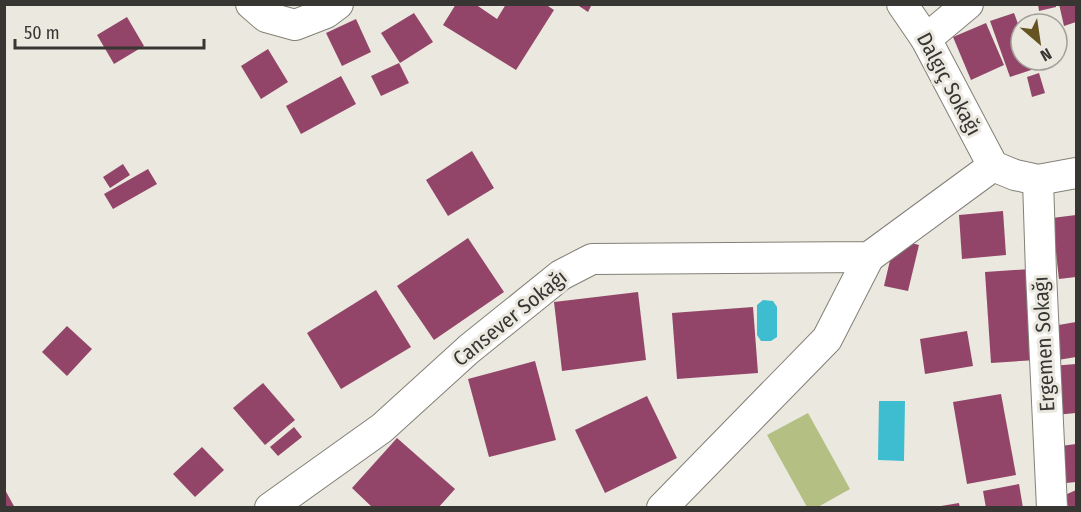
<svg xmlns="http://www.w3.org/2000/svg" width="1081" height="512" viewBox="0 0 1081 512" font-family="'Fira Sans Condensed',sans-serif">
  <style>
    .green { fill: #b4bf84 }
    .water { fill: #3dbdcf }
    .building { fill: #924568 }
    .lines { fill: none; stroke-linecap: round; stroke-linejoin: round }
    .street-casing { stroke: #828077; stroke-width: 32 }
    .street { stroke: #fff; stroke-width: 30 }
    .labels { text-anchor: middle; stroke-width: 6; stroke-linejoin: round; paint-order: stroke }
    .street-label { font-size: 21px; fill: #373633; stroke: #ebe8df }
  </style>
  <rect width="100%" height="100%" fill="#ebe8df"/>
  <polygon class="green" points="808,413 850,489 818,507 807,507 767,435"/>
  <g class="water">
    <polygon points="763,300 773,301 777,307 777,337 771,341 761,341 757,335 757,305"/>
    <polygon points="879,401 905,401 904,461 878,460"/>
  </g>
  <g class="building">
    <polygon points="456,4 475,4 497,19 506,4 545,4 554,10 516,70 443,25"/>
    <polygon points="576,4 592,4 588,12"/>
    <polygon points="1038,4 1056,4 1056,7 1039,11"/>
    <polygon points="1059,4 1076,4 1076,22 1064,26"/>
    <polygon points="414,13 433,42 400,63 381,33"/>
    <polygon points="1014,13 1021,32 1021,60 1031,60 1034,69 1010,77 990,21"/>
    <polygon points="127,17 144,46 114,64 97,35"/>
    <polygon points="356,19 371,52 342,66 326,33"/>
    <polygon points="986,23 1004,65 971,80 953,37"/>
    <polygon points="268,49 288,82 261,99 241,66"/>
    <polygon points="399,63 409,83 381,96 371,76"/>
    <polygon points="1039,73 1045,93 1032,97 1027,77"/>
    <polygon points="341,76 356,104 301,134 286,106"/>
    <polygon points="472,151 494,188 448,216 426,180"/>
    <polygon points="123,164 130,175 110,188 103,177"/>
    <polygon points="148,169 157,184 113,209 104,194"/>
    <polygon points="1003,211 1006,255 962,259 959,215"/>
    <polygon points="1076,215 1076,277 1059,279 1052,218"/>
    <polygon points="468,238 504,292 434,340 397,286"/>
    <polygon points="895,239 919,245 908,291 884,286"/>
    <polygon points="1031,269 1037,360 991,363 985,272"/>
    <polygon points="376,290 411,347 341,389 307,333"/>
    <polygon points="638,292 646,360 562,371 554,302"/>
    <polygon points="753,307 758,373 677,379 672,313"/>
    <polygon points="1076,322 1076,357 1052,361 1047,327"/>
    <polygon points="67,326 92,349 67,376 42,352"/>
    <polygon points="967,331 973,366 925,374 920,339"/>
    <polygon points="535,361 556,440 489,457 468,379"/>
    <polygon points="1076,364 1076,413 1055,415 1051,366"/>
    <polygon points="263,383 295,420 265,445 233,408"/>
    <polygon points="1001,394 1016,475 967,484 953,402"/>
    <polygon points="647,396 677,458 605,493 575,430"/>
    <polygon points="294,427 302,437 278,456 270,447"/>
    <polygon points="397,438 455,489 438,508 373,508 352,488"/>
    <polygon points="1076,444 1076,482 1066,483 1061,446"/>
    <polygon points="202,447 224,470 195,497 173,474"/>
    <polygon points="1019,484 1023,508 986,508 983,491"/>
    <polygon points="4,488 15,508 4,508"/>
    <polygon points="1076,490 1076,508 1069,508 1065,495"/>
    <polygon points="959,503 960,508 941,508 941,506"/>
  </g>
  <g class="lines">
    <g class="street-casing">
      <g id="street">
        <polyline points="251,4 266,17 295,25 326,13 338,4"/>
        <polyline points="902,4 926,39 993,166"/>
        <polyline points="926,39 968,4"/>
        <polyline points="993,166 1015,175 1038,180 1076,173"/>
        <polyline points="1038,180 1041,273 1052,508"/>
        <polyline points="270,508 382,428 469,349 561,275 592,259 869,257 993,166"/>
        <polyline points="662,508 827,339 869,257"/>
      </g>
    </g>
    <use href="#street" class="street"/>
  </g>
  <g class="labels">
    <g class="street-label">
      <text transform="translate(949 84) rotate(62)" y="7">Dalgıç Sokağı</text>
      <text transform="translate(510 318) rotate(-39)" y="7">Cansever Sokağı</text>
      <text transform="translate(1044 344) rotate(-93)" y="7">Ergemen Sokağı</text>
    </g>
  </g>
  <rect width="1081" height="512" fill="none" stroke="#373633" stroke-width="12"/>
  <g transform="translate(1039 42) rotate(151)"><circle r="28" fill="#ebe8df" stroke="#a3a19a" stroke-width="1.5"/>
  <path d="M0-4.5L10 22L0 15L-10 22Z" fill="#655421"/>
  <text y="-9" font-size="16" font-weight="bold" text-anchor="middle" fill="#373633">N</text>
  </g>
  <path d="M15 39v9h189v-9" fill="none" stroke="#373633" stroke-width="3"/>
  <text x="24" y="39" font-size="18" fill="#373633" stroke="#ebe8df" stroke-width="4.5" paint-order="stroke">50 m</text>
</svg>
